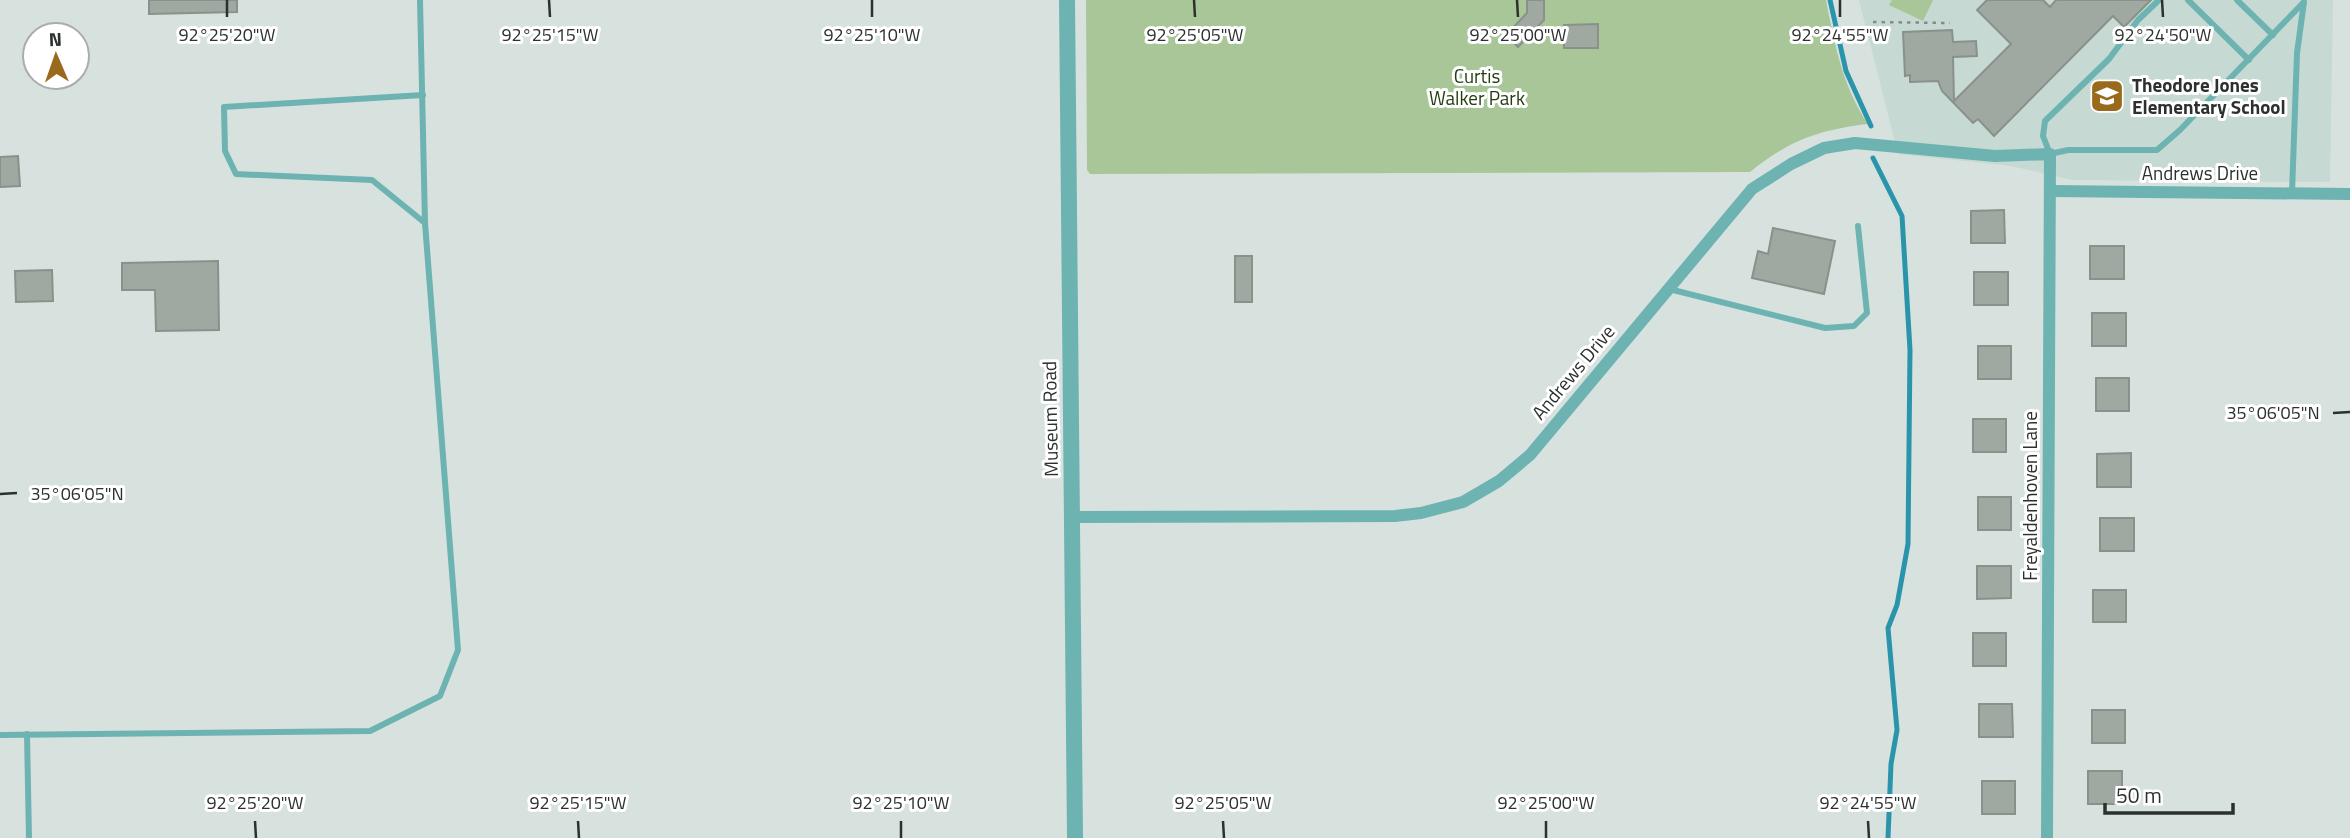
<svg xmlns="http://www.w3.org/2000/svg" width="2350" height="838" viewBox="0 0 2350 838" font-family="'Titillium Web',sans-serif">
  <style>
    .built { fill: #c6d9d3 }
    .green { fill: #a9c699 }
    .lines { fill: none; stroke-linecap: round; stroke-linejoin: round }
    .stream { stroke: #2a95aa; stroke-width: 5 }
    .building { fill: #a0a8a2; stroke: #89918b; stroke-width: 2 }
    .path { stroke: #848c89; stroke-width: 2.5; stroke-dasharray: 3.5 5; stroke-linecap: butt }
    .service { stroke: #6db3b2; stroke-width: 6 }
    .minor { stroke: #6db3b2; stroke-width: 12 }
    .tertiary { stroke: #6db3b2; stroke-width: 16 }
    .ticks { fill: none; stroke: #2c302e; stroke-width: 2.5 }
    .labels { text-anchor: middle; stroke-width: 6; stroke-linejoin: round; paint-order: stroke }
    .park-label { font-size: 19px; fill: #253e11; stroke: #fff }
    .poi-label { font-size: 19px; font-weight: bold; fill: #2c302e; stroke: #fff; text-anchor: start }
    .street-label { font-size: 19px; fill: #2c302e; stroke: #fff }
    .ticks-label { font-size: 18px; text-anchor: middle; fill: #2c302e; stroke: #fff; stroke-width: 6; stroke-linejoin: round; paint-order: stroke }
  </style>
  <rect width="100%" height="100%" fill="#d7e2df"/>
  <polygon class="built" points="1859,0 2333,0 2330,182 2072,180 2011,166 1898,154"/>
  <g class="green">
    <path d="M1086 0H1826C1835 45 1842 85 1868 124 1818 130 1790 140 1750 172L1090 174 1087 170Z"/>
    <polygon points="1892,0 1933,0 1923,21 1889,5"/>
  </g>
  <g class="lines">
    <g class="stream">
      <polyline points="1830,0 1846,71 1871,126"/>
      <polyline points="1873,158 1902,216 1910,350 1908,544 1897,605 1888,628 1897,730 1891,764 1888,838"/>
    </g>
  </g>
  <g class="building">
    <polygon points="149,0 237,0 237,12 149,14"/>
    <polygon points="1527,0 1544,0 1544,20 1518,47 1506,35 1527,13"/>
    <polygon points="1987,0 2043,0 2050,7 2056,0 2151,0 2124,27 2113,16 1994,136 1978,119 1973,123 1942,91 1938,81 1910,82 1910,75 1905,76 1903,32 1952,30 1953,42 1976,41 1977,56 1953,57 1954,101 2011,44 1977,10"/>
    <polygon points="1598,24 1598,48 1564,48 1564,25"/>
    <polygon points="18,156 20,186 0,187 0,157"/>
    <polygon points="2004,210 2005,243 1971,243 1971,211"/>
    <polygon points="1773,228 1835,241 1824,294 1752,278 1758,251 1768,254"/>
    <rect x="2090" y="246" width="34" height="33"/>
    <rect x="1235" y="256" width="17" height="46"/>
    <polygon points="218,261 219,330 156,331 155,290 122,290 122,263"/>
    <polygon points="52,270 53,301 16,302 15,271"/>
    <rect x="1974" y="272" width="34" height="33"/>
    <rect x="2092" y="313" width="34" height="33"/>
    <rect x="1978" y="346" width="33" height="33"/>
    <rect x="2096" y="378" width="33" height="33"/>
    <rect x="1973" y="419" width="33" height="33"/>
    <polygon points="2131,453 2131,487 2097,487 2097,454"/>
    <rect x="1978" y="497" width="33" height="33"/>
    <rect x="2100" y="518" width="34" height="33"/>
    <polygon points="1977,566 2011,566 2011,598 1977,599"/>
    <rect x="2093" y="590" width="33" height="32"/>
    <rect x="1973" y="633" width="33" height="33"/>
    <polygon points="1979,704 2012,704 2013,737 1979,737"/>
    <rect x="2092" y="710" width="33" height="33"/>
    <rect x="2088" y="771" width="34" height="33"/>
    <rect x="1982" y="781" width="33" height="33"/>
  </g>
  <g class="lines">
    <polyline class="path" points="1873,22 1950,23"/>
    <g class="service">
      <polyline points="2159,0 2138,20 2109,59 2045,121 2043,136 2050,154 2068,150 2157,150 2180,130 2303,3"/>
      <polyline points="2188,0 2249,60"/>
      <polyline points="2237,0 2273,35"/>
      <polyline points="423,95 224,107 225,151 236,174 372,180 425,223"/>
      <polyline points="2292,193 2297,53 2304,2"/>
      <polyline points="1669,289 1825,328 1854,326 1867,313 1858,226"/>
      <polyline points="27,734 29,838"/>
      <polyline points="0,735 370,731 440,696 458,650 425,223 420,0"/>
    </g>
    <g class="minor">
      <polyline points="2051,191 2350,194"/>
      <polyline points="1072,517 1395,516 1421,513 1463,502 1499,481 1530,455 1752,189 1791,164 1824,148 1855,143 1995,156 2050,154 2047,838"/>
    </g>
    <polyline class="tertiary" points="1067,0 1075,838"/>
  </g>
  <path class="ticks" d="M227 0V17M549 0 550 17M872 0V17M1194 0 1195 17M1517 0 1518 17M1840 0V17M2162 0 2163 17M2333 413 2350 412M0 494 17 493M255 821 256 838M578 821 579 838M901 821V838M1223 821 1224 838M1546 821V838M1868 821 1869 838"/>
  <defs>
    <g id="school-square" transform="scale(1.75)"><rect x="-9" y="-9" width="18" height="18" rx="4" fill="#9a6a1c" stroke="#fff"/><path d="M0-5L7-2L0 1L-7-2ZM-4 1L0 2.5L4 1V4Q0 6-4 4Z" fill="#fff"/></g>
  </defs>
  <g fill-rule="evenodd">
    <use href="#school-square" x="2107" y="96"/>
  </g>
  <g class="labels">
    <g class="park-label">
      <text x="1477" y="83">Curtis<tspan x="1477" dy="22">Walker Park</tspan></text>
    </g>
    <g class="poi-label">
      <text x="2132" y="92">Theodore Jones<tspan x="2132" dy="22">Elementary School</tspan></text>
    </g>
    <g class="street-label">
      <text x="2200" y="180">Andrews Drive</text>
      <text transform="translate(1573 372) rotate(-50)" y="7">Andrews Drive</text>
      <text transform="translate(1050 419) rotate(-91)" y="7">Museum Road</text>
      <text transform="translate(2030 496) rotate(-90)" y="7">Freyaldenhoven Lane</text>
    </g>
  </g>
  <g class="ticks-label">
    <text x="227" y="41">92°25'20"W</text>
    <text x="550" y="41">92°25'15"W</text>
    <text x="872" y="41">92°25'10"W</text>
    <text x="1195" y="41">92°25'05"W</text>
    <text x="1518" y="41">92°25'00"W</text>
    <text x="1840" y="41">92°24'55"W</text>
    <text x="2163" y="41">92°24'50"W</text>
    <text x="2273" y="419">35°06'05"N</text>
    <text x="77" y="500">35°06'05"N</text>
    <text x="255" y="809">92°25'20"W</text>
    <text x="578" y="809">92°25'15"W</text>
    <text x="901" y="809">92°25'10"W</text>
    <text x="1223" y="809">92°25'05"W</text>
    <text x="1546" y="809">92°25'00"W</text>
    <text x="1868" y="809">92°24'55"W</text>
  </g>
  <g transform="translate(56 56) rotate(358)"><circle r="33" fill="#ffffff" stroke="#abacab" stroke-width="2"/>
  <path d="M0-5L12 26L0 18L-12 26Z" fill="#9a6a1c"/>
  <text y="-10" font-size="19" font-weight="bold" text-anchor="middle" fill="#2c302e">N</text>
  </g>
  <path d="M2105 803v10h128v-10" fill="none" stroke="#2c302e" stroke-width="3.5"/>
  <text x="2116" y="803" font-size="21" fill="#2c302e" stroke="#ffffff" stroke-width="5" paint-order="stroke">50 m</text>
</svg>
